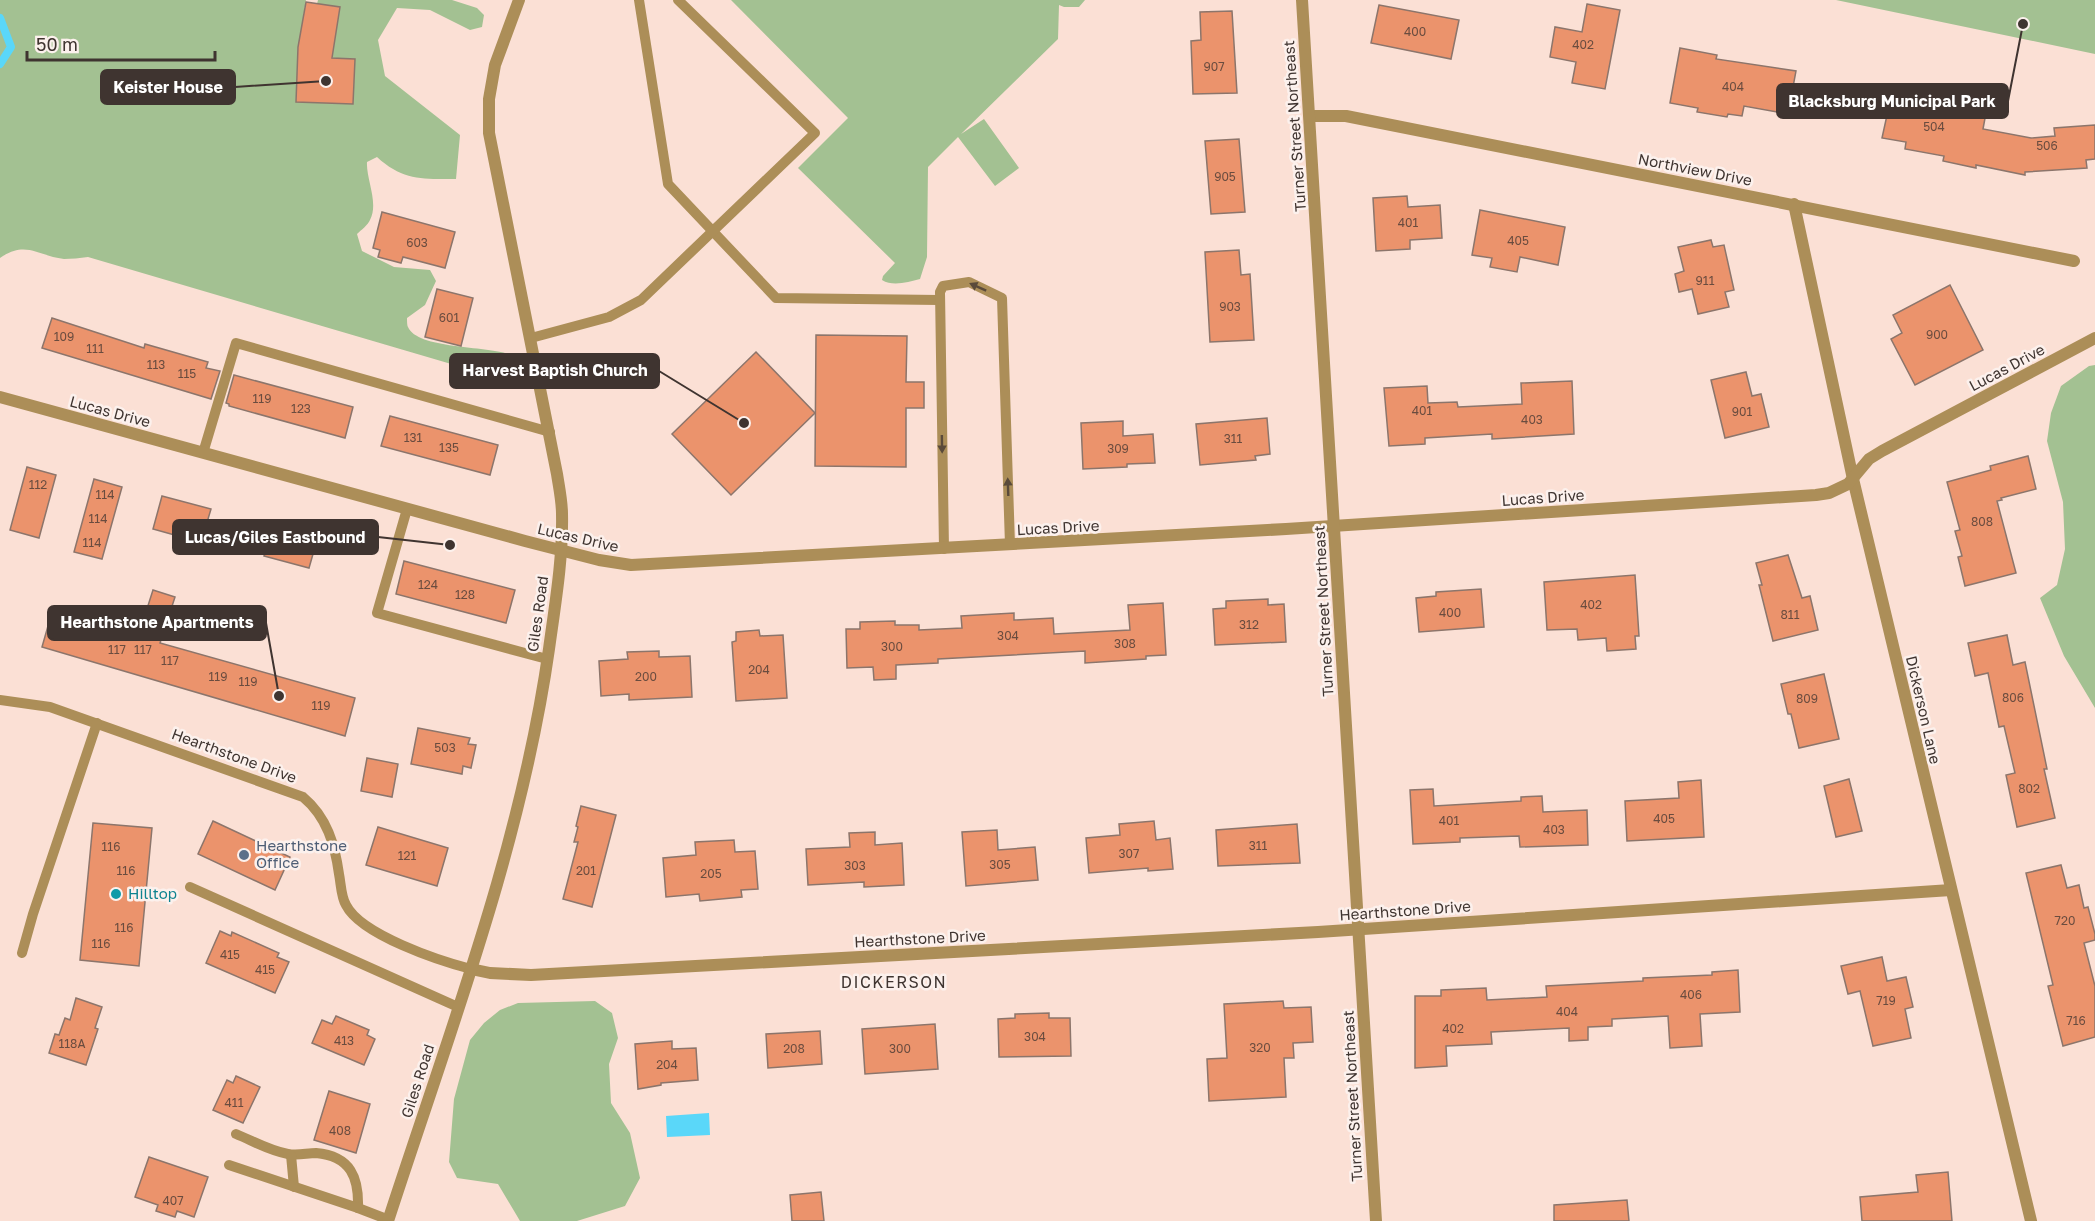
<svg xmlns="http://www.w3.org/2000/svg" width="2095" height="1221" viewBox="0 0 2095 1221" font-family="'Golos Text',sans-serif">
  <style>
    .green { fill: #a3c192; fill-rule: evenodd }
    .water { fill: #5ad7f9 }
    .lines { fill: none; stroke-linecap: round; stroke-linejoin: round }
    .stream { stroke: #5ad7f9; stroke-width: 8 }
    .building { fill: #eb936c; stroke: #8c756b; stroke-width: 1.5 }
    .service { stroke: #ac8e58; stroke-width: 10 }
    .minor { stroke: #ac8e58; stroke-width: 12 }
    .tertiary { stroke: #ac8e58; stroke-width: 12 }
    .oneway { fill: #5a4a3a }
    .service-dot { fill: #5c6f8a; stroke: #fcf1ed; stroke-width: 2 }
    .culture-dot { fill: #0f9aa8; stroke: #fcf1ed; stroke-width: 2 }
    .labels { text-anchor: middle; stroke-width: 5; stroke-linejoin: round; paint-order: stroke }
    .number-label { font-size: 12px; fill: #6a4c3f }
    .street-label { font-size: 15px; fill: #3f3430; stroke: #fcf1ed }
    .service-label { font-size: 15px; fill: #4e5e75; stroke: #fcf1ed; text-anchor: start }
    .culture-label { font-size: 15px; fill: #0d838f; stroke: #fcf1ed; text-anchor: start }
    .neighbourhood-label { font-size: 16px; letter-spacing: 1.5px; fill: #3f3430; stroke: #fcf1ed }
    .leader { fill: none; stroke: #3f3430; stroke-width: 2 }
    .callout-dot { fill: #3f3430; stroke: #fcf1ed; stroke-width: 2 }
    .callout { fill: #3f3430; stroke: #3f3430; stroke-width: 2 }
    .callout-label { font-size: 16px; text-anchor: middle; font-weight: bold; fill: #fff }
  </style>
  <rect width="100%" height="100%" fill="#fbe0d5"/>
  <g class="green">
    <path d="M0 0H306L303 18 337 24 340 7 317 4 318 0H452L477 8 484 15 482 27 470 30 430 10 397 8 378 40 385 76 460 135 456 179C423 179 403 181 377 157L367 162C366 179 379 203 370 220 368 225 361 230 357 234L362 251 394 267 430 270 436 281 425 305 407 318C407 319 407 326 408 327 417 349 487 346 508 354L511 365 507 372 492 376 88 257C80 258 71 259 64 259 38 256 26 240 0 258ZM298 47 333 48V58L355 59 353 104 296 102Z"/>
    <path d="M731 0H1085L1079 7H1064L1059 5 1058 39 961 134 984 119 1019 168 995 186 958 137 928 167 927 257 920 279C908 282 893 287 882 280L883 276 895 263 798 168 848 118Z"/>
    <polygon points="1836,0 2095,0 2095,54"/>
    <polygon points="2095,365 2095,708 2064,656 2040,598 2057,585 2065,549 2063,502 2047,441 2051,413 2061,386 2089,366"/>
    <polygon points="595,1001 612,1013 618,1038 609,1064 611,1103 630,1133 640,1178 625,1206 577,1221 520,1221 498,1184 457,1178 449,1162 454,1099 470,1040 484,1023 500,1010 518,1003"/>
  </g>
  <polygon class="water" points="709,1113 710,1135 667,1137 666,1116"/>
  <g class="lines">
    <polyline class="stream" points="0,18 11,47 0,64"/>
  </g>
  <g class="building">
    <polygon points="306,2 340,7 332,58 355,59 353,104 296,102 298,47"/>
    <polygon points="1587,4 1620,10 1605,89 1572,83 1576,62 1550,57 1555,27 1582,32"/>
    <polygon points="1379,5 1459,20 1451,59 1371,43"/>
    <polygon points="1232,11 1237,93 1193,94 1191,41 1201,40 1200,12"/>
    <polygon points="1680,48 1717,55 1716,59 1796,71 1788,114 1744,106 1742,116 1728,114 1727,117 1697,112 1698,108 1670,103"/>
    <polygon points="1949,95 1988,102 1983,129 2031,138 2055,136 2054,128 2095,125 2095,159 2086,160 2087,168 2025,172 2025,175 1976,165 1976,168 1943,161 1944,156 1905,149 1906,142 1882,138 1889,106 1945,116"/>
    <polygon points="1239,139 1245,212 1211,214 1205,141"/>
    <polygon points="1407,196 1408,207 1440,205 1442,238 1410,240 1410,249 1376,251 1373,198"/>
    <polygon points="1480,210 1565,227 1558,265 1520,257 1517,272 1490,267 1492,258 1472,255"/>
    <polygon points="382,212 455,232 445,268 403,257 401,263 378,257 380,250 373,248"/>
    <polygon points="1711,240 1713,247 1724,245 1734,290 1725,292 1729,307 1698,314 1692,289 1679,292 1675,274 1684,271 1678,247"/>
    <polygon points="1239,250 1241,275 1250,274 1254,340 1210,342 1205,252"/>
    <polygon points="1950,285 1983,350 1915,385 1891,339 1902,333 1893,315"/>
    <polygon points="437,289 473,298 461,346 425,337"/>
    <polygon points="52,318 144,348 145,344 208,362 206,368 220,371 211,399 42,348"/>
    <polygon points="816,335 907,336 906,382 924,382 924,408 906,408 906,467 815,466"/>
    <polygon points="756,352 815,413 731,495 672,434"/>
    <polygon points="1746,372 1752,396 1761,394 1769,427 1725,438 1711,380"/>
    <polygon points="234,375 353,407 345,438 229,406 229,404 226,403"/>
    <polygon points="1572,381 1574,434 1492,439 1492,434 1425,438 1425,444 1389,446 1384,388 1427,386 1428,403 1457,402 1458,407 1522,404 1521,383"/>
    <polygon points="390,416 498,445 490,475 381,446"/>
    <polygon points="1267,418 1270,454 1255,456 1256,460 1200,465 1196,424"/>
    <polygon points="1123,421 1123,436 1153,434 1155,463 1127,464 1127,467 1083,469 1081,423"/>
    <polygon points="2028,456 2036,489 2001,498 2002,500 1997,501 2016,573 1965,586 1958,557 1962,556 1955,531 1960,530 1947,482 1991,470 1990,466"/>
    <polygon points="27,467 56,475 39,538 10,530"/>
    <polygon points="94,479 122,487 102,559 74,552"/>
    <polygon points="162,496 211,509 205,529 193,525 189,539 153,529"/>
    <polygon points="273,528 317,540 309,568 264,556"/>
    <polygon points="1788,555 1802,598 1810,596 1818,630 1773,641 1759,585 1762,585 1756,563"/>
    <polygon points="404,561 515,590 506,623 396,594"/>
    <polygon points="1635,575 1639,636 1635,636 1636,649 1607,651 1606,638 1578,640 1577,629 1547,630 1544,582"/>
    <polygon points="1481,589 1484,627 1419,632 1416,598 1436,596 1436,592"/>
    <polygon points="153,590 175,597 160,643 355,698 345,736 42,647 52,612 138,637"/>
    <polygon points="1268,599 1268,605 1284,604 1286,642 1215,645 1213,609 1226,608 1226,601"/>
    <polygon points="1163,603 1166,655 1146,656 1146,659 1085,663 1085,651 938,659 938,663 896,665 896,679 874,680 873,667 847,668 846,629 860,629 860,622 895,621 895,625 919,625 919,630 962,628 961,616 1014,613 1014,620 1053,618 1054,634 1130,630 1128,605"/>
    <polygon points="759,630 760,636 783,635 787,698 736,701 732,642 736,641 736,632"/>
    <polygon points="2007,635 2013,665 2025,662 2047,769 2044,769 2055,818 2017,827 2006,775 2015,773 2004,726 1999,727 1988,673 1975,676 1968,643"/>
    <polygon points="659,651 659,657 690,656 692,697 629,700 629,694 601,696 599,661 628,659 627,652"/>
    <polygon points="1824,674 1839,739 1799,748 1791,714 1788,714 1781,684"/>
    <polygon points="418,728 470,738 468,744 476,745 471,768 463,766 462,774 411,764"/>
    <polygon points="367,758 398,764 392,797 361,791"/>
    <polygon points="1849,779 1862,831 1836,837 1824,786"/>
    <polygon points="1701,780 1704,837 1627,841 1625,801 1679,798 1678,782"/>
    <polygon points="1433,789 1434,806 1521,801 1521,797 1542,796 1543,812 1587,810 1588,845 1520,847 1519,836 1460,838 1460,842 1413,844 1410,790"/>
    <polygon points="581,806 616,815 592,907 563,899 578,842 574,842 578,827 576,826"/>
    <polygon points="213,821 290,857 275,890 198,854"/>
    <polygon points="1154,821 1156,840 1170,838 1173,869 1148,871 1148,868 1089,873 1086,838 1120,835 1119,824"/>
    <polygon points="93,823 152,828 139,966 80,960"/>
    <polygon points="1297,824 1300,863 1218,866 1216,830"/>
    <polygon points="378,827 448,848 437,886 366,865"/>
    <polygon points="997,830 998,850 1035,847 1038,880 966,886 962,832"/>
    <polygon points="875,832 875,845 902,843 904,885 864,887 864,882 808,885 806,849 850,847 849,833"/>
    <polygon points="734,840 735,852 755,851 758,889 741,890 742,897 700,901 699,894 666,897 663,858 696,855 695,842"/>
    <polygon points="2061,865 2067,888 2079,885 2084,908 2088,907 2095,934 2095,940 2084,943 2095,986 2095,1037 2063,1046 2048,986 2053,985 2026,873"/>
    <polygon points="220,931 231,936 232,932 279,953 277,957 289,962 275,993 206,963"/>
    <polygon points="1882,957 1887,981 1906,977 1913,1007 1905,1009 1911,1038 1873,1046 1860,991 1848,994 1841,966"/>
    <polygon points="1738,970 1740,1012 1700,1014 1702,1046 1670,1048 1668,1016 1612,1019 1612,1026 1588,1027 1588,1040 1569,1041 1569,1028 1491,1032 1492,1044 1446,1046 1447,1066 1415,1068 1415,996 1441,996 1441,990 1486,988 1487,1000 1547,997 1546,986 1643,981 1643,978 1712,975 1712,972"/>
    <polygon points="76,998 102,1007 95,1028 98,1029 86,1065 49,1053 55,1034 59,1035 65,1018 70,1020"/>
    <polygon points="1283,1001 1284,1008 1311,1007 1313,1042 1293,1043 1294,1058 1284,1058 1286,1097 1209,1101 1207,1059 1227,1058 1224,1004"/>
    <polygon points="1049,1013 1049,1018 1070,1018 1071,1056 999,1057 998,1019 1015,1018 1015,1014"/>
    <polygon points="336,1016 369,1030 367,1035 375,1039 364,1065 312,1043 322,1020 332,1024"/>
    <polygon points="935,1024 938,1069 865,1074 862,1029"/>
    <polygon points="820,1031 822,1064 768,1068 766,1034"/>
    <polygon points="672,1041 672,1049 696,1048 698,1080 661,1083 661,1085 638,1089 635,1044"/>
    <polygon points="236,1076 260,1087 243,1123 213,1110 227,1080 233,1083"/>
    <polygon points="329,1091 370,1104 356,1153 314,1140"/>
    <polygon points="149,1157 208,1177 194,1217 177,1211 175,1217 156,1211 158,1205 135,1197"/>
    <polygon points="1948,1172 1952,1221 1862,1221 1860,1197 1918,1192 1916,1175"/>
    <polygon points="821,1192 824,1221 792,1221 790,1195"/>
    <polygon points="1627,1200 1629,1221 1554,1221 1554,1205"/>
  </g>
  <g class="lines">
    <g class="service">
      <polyline points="639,0 668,184 776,298 939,300"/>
      <polyline points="531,338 609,317 641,300 815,133 678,0"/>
      <polyline points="203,453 236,343 550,432"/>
      <polyline points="407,509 377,613 547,659"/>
      <polyline points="944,549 940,292 943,286 969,282 1002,298 1010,545"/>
      <path d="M0 700 50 707 303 797C327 817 335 845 339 874 341 884 341 897 346 905 361 935 440 961 471 969"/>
      <polyline points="190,887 458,1007"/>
      <polyline points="22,953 33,914 97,723"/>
      <path d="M236 1134C253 1141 270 1151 288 1154 298 1156 307 1153 316 1153 351 1156 359 1178 358 1208"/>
      <polyline points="291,1155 294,1187"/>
      <polyline points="229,1165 358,1208 389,1220"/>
    </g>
    <g class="minor">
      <polyline points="1310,116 1346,116 2074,261"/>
      <polyline points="1794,204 1853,479 2031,1221"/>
      <polyline points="0,397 525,541 599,560 631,565 1286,529 1816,495 1829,493 1848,484 1869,459 1882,451 2095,338"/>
      <polyline points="471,969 490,973 531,975 1318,932 1951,890"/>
    </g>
    <g class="tertiary">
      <polyline points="1302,0 1376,1221"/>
      <path d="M388 1221C449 1033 521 846 549 649 555 605 563 559 562 514 562 501 559 487 557 474L489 133V99L495 65 519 0"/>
    </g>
  </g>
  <defs><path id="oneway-solid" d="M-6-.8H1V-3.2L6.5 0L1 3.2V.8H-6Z" transform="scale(1.5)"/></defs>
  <g class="oneway">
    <use href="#oneway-solid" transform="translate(978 287) rotate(-156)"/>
    <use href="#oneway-solid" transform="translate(942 444) rotate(89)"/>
    <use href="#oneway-solid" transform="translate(1008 487) rotate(-92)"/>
  </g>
  <circle class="service-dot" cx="244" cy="855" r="6"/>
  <circle class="culture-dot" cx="116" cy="894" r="6"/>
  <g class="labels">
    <g class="number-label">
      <text x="1415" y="36">400</text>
      <text x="1583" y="49">402</text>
      <text x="1214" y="71">907</text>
      <text x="1733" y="91">404</text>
      <text x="1934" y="131">504</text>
      <text x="2047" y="150">506</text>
      <text x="1225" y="181">905</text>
      <text x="1408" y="227">401</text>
      <text x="1518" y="245">405</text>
      <text x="417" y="247">603</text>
      <text x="1705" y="285">911</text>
      <text x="1230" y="311">903</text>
      <text x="449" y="322">601</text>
      <text x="1937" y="339">900</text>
      <text x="64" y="341">109</text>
      <text x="95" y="353">111</text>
      <text x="156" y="369">113</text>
      <text x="187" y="378">115</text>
      <text x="262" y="403">119</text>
      <text x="301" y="413">123</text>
      <text x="1422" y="415">401</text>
      <text x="1742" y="416">901</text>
      <text x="1532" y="424">403</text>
      <text x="413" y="442">131</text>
      <text x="1233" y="443">311</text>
      <text x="449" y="452">135</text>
      <text x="1118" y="453">309</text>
      <text x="38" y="489">112</text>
      <text x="105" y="499">114</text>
      <text x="98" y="523">114</text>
      <text x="1982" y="526">808</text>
      <text x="92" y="547">114</text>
      <text x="428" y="589">124</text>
      <text x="465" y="599">128</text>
      <text x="1591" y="609">402</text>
      <text x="1450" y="617">400</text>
      <text x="1790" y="619">811</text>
      <text x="1249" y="629">312</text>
      <text x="1008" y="640">304</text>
      <text x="1125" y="648">308</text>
      <text x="892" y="651">300</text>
      <text x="117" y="654">117</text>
      <text x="143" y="654">117</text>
      <text x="170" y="665">117</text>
      <text x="759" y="674">204</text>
      <text x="218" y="681">119</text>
      <text x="646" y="681">200</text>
      <text x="248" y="686">119</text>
      <text x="2013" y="702">806</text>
      <text x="1807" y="703">809</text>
      <text x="321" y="710">119</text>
      <text x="445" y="752">503</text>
      <text x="2029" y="793">802</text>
      <text x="1664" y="823">405</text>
      <text x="1449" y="825">401</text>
      <text x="1554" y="834">403</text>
      <text x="1258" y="850">311</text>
      <text x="111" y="851">116</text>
      <text x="1129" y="858">307</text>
      <text x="407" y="860">121</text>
      <text x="1000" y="869">305</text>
      <text x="855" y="870">303</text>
      <text x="126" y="875">116</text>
      <text x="586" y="875">201</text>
      <text x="711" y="878">205</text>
      <text x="2065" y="925">720</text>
      <text x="124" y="932">116</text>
      <text x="101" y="948">116</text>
      <text x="230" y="959">415</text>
      <text x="265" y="974">415</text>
      <text x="1691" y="999">406</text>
      <text x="1886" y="1005">719</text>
      <text x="1567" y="1016">404</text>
      <text x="2076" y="1025">716</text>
      <text x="1453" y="1033">402</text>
      <text x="1035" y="1041">304</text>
      <text x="344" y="1045">413</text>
      <text x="72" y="1048">118A</text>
      <text x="1260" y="1052">320</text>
      <text x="794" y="1053">208</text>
      <text x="900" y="1053">300</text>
      <text x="667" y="1069">204</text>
      <text x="234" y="1107">411</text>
      <text x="340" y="1135">408</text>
      <text x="173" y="1205">407</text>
    </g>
    <g class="street-label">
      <text transform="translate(1295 126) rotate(-94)" y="5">Turner Street Northeast</text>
      <text transform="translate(1695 170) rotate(11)" y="5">Northview Drive</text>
      <text transform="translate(2007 368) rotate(-28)" y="5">Lucas Drive</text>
      <text transform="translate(110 412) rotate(15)" y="5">Lucas Drive</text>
      <text transform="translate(1543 498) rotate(-4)" y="5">Lucas Drive</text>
      <text transform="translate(1058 528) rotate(-3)" y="5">Lucas Drive</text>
      <text transform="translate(578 538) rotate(13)" y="5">Lucas Drive</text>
      <text transform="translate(1324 611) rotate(-93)" y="5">Turner Street Northeast</text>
      <text transform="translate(538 614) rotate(-82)" y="5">Giles Road</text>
      <text transform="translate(1923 710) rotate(77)" y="5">Dickerson Lane</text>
      <text transform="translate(234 756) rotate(20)" y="5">Hearthstone Drive</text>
      <text transform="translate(1405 911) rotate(-4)" y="5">Hearthstone Drive</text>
      <text transform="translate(920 939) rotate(-3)" y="5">Hearthstone Drive</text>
      <text transform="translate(418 1081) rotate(-72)" y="5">Giles Road</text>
      <text transform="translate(1353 1096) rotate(-93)" y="5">Turner Street Northeast</text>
    </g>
    <g class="service-label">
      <text x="256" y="851">Hearthstone<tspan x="256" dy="17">Office</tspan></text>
    </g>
    <g class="culture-label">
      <text x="128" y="899">Hilltop</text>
    </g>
    <g class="neighbourhood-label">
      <text x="894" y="988">DICKERSON</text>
    </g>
  </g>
  <path class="leader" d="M326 81L235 87M2023 24L2008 101M744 423L659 371M450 545L378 537M279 696L266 623"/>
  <g class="callout-dot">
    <circle cx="326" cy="81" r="6"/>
    <circle cx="2023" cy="24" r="6"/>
    <circle cx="744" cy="423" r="6"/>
    <circle cx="450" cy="545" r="6"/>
    <circle cx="279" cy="696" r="6"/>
  </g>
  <g class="callout">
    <rect x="101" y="70" width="134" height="34" rx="6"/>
    <rect x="1777" y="84" width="231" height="34" rx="6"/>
    <rect x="450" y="354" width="209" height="34" rx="6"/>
    <rect x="173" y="520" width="205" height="34" rx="6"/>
    <rect x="48" y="606" width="218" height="34" rx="6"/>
  </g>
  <g class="callout-label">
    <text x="168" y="93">Keister House</text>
    <text x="1892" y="107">Blacksburg Municipal Park</text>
    <text x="555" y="376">Harvest Baptish Church</text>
    <text x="275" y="543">Lucas/Giles Eastbound</text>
    <text x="157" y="628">Hearthstone Apartments</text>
  </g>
  <path d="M27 51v9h188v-9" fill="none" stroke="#3f3430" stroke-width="3"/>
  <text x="36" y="51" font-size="18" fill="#3f3430" stroke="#fcf1ed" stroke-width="4.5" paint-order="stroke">50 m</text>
</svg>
